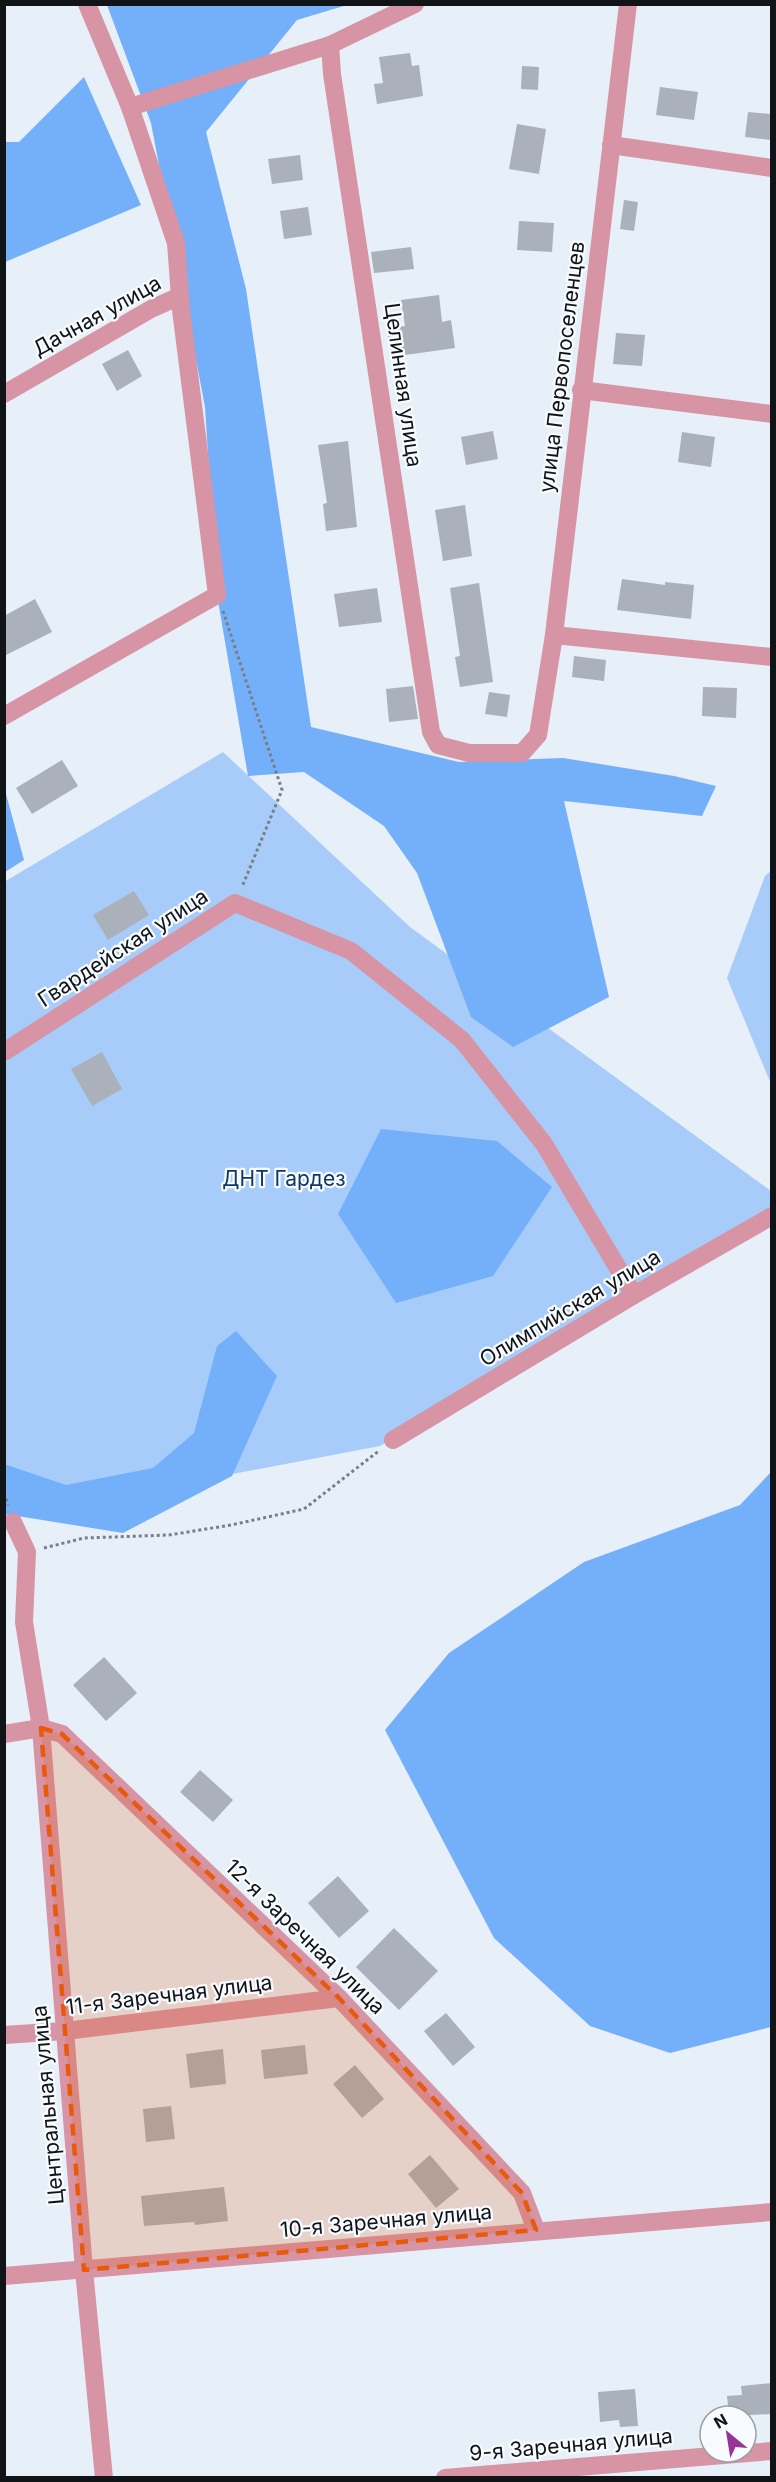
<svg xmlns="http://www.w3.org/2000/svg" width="776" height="2482" viewBox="0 0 776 2482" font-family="Inter,sans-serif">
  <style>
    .green { fill: #a7ccf9 }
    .forest { fill: #73b0f9 }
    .building { fill: #aab1ba }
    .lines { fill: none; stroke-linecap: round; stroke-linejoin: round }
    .path { stroke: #787e84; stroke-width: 3; stroke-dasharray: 3 3; stroke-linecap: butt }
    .minor { stroke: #d694a4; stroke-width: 18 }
    .marked { fill: #e8590c; fill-opacity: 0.2; stroke: #e8590c; stroke-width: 4.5; stroke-dasharray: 12 8; stroke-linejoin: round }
    .labels { text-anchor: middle; stroke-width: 4.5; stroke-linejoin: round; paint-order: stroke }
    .street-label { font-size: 21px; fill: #111417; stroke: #f8fbff }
    .park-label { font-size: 21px; fill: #0f3867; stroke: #f8fbff }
  </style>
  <rect width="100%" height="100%" fill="#e7eff8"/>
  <g class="green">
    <polygon points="223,752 410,927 771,1191 771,1213 380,1446 65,1506 5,1521 4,882"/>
    <polygon points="771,871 771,1084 727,978 765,876"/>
  </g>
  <g class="forest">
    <polygon points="107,5 347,5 297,20 206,132 246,289 311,727 459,762 563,758 674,776 716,786 702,816 564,801 609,997 513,1047 471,1017 417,873 384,826 304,772 248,776 217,595 205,407 151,123"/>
    <polygon points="84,77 141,205 5,262 5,142 19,142"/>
    <polygon points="5,794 6,794 24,860 5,872"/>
    <polygon points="381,1129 497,1141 552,1187 493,1276 396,1303 338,1214"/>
    <polygon points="236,1331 277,1376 232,1476 123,1533 5,1514 4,1464 66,1485 153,1468 194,1433 217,1346"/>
    <polygon points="771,1472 771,2027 670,2053 590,2026 494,1938 385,1730 449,1653 584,1562 740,1505"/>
  </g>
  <g class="building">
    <polygon points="410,53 412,66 419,65 423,96 377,104 374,84 383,83 379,57"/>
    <polygon points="522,66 539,67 538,90 521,89"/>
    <polygon points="660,87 698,92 694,120 656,115"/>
    <polygon points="748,112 771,114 771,140 745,137"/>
    <polygon points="517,124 546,129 539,174 509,169"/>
    <polygon points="300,155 303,180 272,184 268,159"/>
    <polygon points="624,200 638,202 634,231 620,229"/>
    <polygon points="308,207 312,235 284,239 280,211"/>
    <polygon points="519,221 554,223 552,252 517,250"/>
    <polygon points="411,247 414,269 374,273 371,252"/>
    <polygon points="439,295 442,322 451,320 455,348 391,357 387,328 405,326 401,300"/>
    <polygon points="616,333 645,335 642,366 613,364"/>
    <polygon points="128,350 142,376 117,391 102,364"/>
    <polygon points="493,431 498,459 466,465 461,437"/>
    <polygon points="682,432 715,437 711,467 678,462"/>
    <polygon points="348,441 357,527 326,531 323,504 327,503 318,445"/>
    <polygon points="465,505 472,556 443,561 435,510"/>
    <polygon points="622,579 665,585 665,582 694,585 691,619 617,610"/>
    <polygon points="479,583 493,682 460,687 455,657 460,656 450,588"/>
    <polygon points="377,588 382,622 339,627 334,594"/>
    <polygon points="35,599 52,632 4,656 4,616"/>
    <polygon points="574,656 606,660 604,681 572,677"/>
    <polygon points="413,686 418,719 389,722 386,689"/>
    <polygon points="703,687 737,688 736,718 702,716"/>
    <polygon points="489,692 510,695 507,717 485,714"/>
    <polygon points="62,760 78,786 32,814 16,788"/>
    <polygon points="134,891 149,915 108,940 93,915"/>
    <polygon points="102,1052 122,1089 92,1106 71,1069"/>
    <polygon points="104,1657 137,1693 106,1721 73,1685"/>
    <polygon points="200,1770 233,1800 213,1822 180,1792"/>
    <polygon points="338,1876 369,1911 339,1938 308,1903"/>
    <polygon points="394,1928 438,1971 399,2010 356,1967"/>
    <polygon points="446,2013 475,2047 453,2066 424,2031"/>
    <polygon points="305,2045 308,2074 264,2079 261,2050"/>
    <polygon points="223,2049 226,2084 190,2088 186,2054"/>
    <polygon points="355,2065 384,2099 362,2118 333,2084"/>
    <polygon points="171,2106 175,2139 146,2142 143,2109"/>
    <polygon points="430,2155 459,2189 436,2208 408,2174"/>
    <polygon points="224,2187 228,2221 195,2225 194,2222 144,2226 141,2196"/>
    <polygon points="771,2383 771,2414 729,2416 727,2396 742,2395 741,2386"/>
    <polygon points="635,2389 638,2426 620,2427 619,2420 600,2422 598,2392"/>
  </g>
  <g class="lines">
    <g class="path">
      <polyline points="223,611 282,790 242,887"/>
      <polyline points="4,1493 8,1505"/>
      <polyline points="44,1548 84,1538 169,1535 231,1525 304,1509 380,1450"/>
    </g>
    <g class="minor">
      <polyline points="330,45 332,74 431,732 438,745 469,753 522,753 538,735 554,635 628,4"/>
      <polyline points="130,107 330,45 415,4"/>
      <polyline points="611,145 772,168"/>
      <polyline points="581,390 772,414"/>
      <polyline points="4,394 151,309 180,296"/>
      <polyline points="554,635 772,657"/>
      <polyline points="4,716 217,595 181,310 176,243 130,107 87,4"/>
      <polyline points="4,1052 235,903 351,951 462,1040 544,1144 634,1295"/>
      <polyline points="393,1440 634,1295 772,1216"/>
      <polyline points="13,1522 27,1552 24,1622 41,1728 84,2270 104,2478"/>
      <polyline points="4,1734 41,1728 62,1734 339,1998 522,2193 536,2230"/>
      <polyline points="4,2035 65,2031 339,1998"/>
      <polyline points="4,2276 772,2212"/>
      <polyline points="445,2478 772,2451"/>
    </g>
  </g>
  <path class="marked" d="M41 1728 62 1734 339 1998 522 2193 536 2230 84 2270Z"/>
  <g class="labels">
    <g class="street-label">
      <text transform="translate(97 316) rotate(-29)" y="7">Дачная улица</text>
      <text transform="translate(562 367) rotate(-83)" y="7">улица Первопоселенцев</text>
      <text transform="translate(403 385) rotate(82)" y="7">Целинная улица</text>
      <text transform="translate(123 948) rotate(-33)" y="7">Гвардейская улица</text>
      <text transform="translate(570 1308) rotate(-31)" y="7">Олимпийская улица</text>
      <text transform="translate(305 1937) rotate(44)" y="7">12-я Заречная улица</text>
      <text transform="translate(169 1995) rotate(-7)" y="7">11-я Заречная улица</text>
      <text transform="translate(48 2105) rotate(-95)" y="7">Центральная улица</text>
      <text transform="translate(386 2221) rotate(-5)" y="7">10-я Заречная улица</text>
      <text transform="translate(571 2445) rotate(-5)" y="7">9-я Заречная улица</text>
    </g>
    <g class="park-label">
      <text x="284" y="1186">ДНТ Гардез</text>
    </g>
  </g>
  <rect width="776" height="2482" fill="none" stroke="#111417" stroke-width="12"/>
  <g transform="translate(728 2434) rotate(330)"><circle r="28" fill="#f8fbff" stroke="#9c9fa2" stroke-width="1.5"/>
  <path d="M0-4.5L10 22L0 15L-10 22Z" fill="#983297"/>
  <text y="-9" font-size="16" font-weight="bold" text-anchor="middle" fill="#111417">N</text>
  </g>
</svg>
